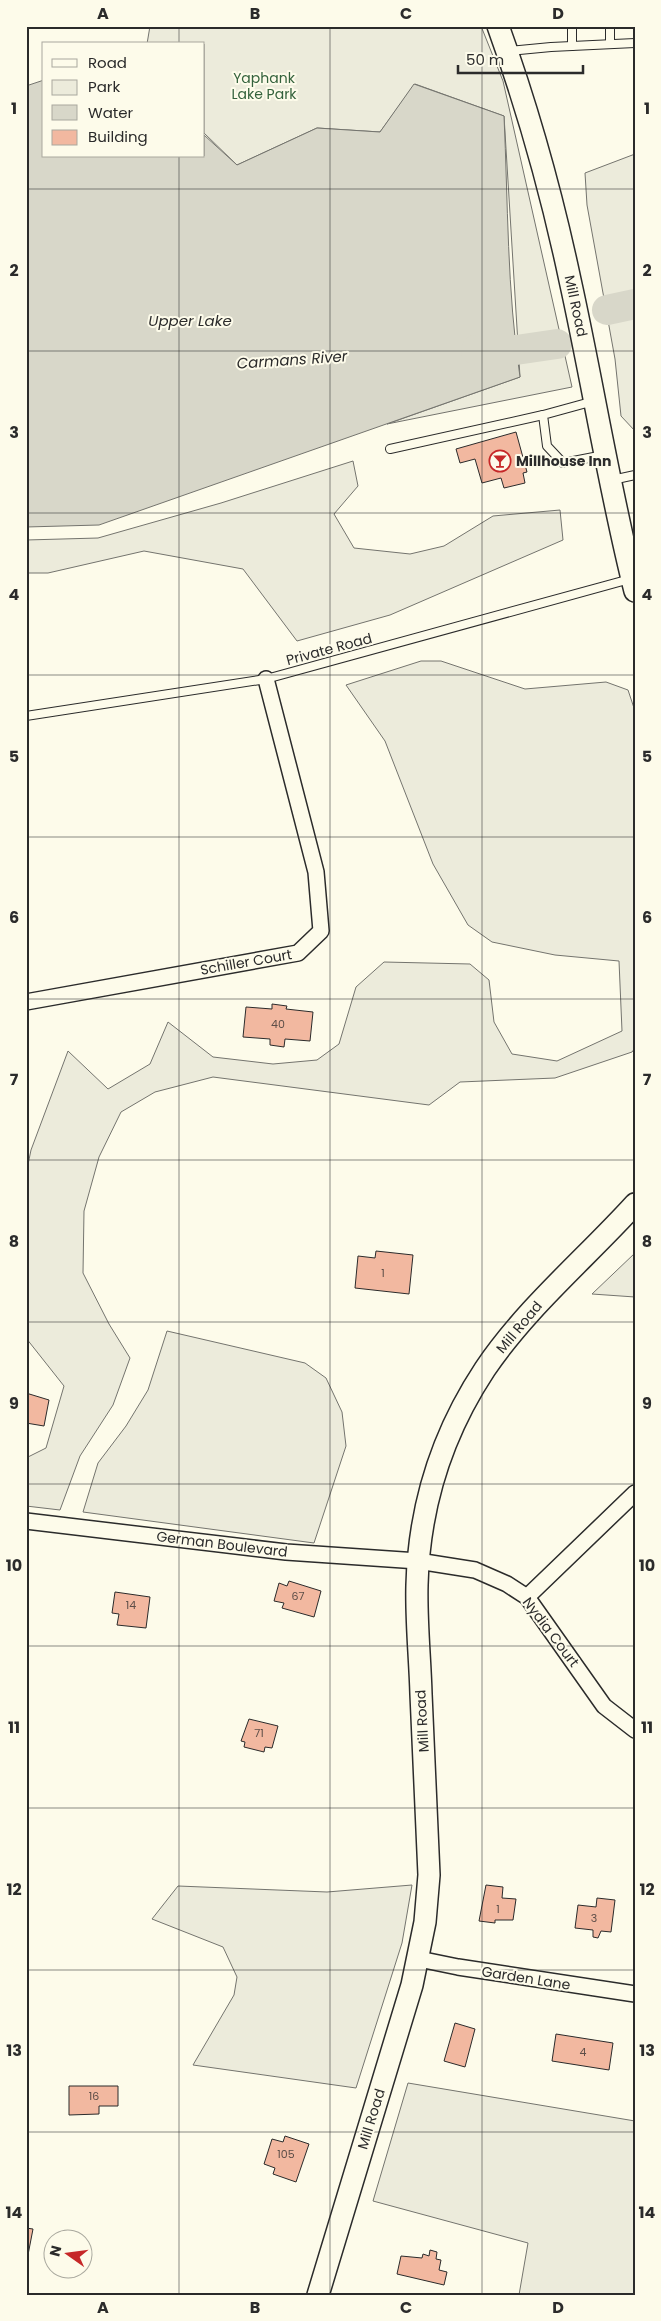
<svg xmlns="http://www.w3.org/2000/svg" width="661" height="2321" viewBox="0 0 661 2321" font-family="Poppins,sans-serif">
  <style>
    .green { fill: #ecebdb; stroke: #74746e }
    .water { fill: #d8d7c9; stroke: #74746e }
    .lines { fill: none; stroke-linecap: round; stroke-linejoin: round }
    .river { stroke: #d8d7c9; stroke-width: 30 }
    .building { fill: #f2b8a0; stroke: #2b2b2b }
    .lane-casing { stroke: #2b2b2b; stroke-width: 10 }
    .street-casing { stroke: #2b2b2b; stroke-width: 18 }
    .secondary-casing { stroke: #2b2b2b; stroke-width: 24 }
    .lane { stroke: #fdfbea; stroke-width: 8 }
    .street { stroke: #fdfbea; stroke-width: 15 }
    .secondary { stroke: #fdfbea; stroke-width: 21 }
    .grid { fill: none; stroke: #2b2b2b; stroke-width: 1; stroke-opacity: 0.55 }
    .labels { text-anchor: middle; stroke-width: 4; stroke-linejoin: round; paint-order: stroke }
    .number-label { font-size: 11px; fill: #5d4e48 }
    .park-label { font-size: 14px; fill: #34623c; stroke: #fdfbea }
    .street-label { font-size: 14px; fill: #2b2b2b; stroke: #fdfbea }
    .poi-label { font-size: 14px; font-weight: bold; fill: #2b2b2b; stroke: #fdfbea; text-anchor: start }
    .water-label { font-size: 15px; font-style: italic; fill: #2b2b2b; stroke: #fdfbea }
    .neatline { fill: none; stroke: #2b2b2b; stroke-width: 2 }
    .grid-label { font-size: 16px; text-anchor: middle; font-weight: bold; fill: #2b2b2b }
  </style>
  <rect width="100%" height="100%" fill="#fdfbea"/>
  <g class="green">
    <polygon points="150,26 481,26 503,81 572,387 387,424 520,377 504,116 415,84 380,132 317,128 237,165 204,133 204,44 147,44"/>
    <polygon points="635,154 635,431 621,416 615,359 587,205 585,173"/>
    <polygon points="353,461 358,486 334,514 354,548 410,554 444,546 493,516 560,510 563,540 390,615 297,641 243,569 144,551 48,573 26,573 26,540 98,538 221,503"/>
    <polygon points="421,661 441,661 525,689 606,682 628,690 635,711 635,1048 632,1052 555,1078 460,1082 429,1105 213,1077 155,1092 121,1112 99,1157 84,1211 83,1273 109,1324 130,1358 113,1405 80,1456 60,1510 26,1506 26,1458 46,1448 64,1386 26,1338 26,1174 31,1150 68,1051 108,1089 150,1064 168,1022 213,1057 273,1064 317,1060 339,1044 356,987 384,962 470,964 489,980 494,1022 512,1054 557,1061 622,1031 619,961 555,955 492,942 468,925 433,864 385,741 346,685"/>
    <polygon points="635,1253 635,1297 592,1294"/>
    <polygon points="167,1331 305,1363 326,1378 342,1412 346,1446 314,1543 83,1512 98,1463 126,1426 148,1390"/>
    <polygon points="412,1885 402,1943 356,2088 193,2065 234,1995 237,1977 223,1947 152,1919 178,1886 327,1892"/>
    <polygon points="408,2083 635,2121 635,2295 519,2295 528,2243 373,2201"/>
  </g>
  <path class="water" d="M44 80V156H204V135L237 165 317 128 380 132 414 84 504 116C508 202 507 291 520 377L99 525 26 527V86Z"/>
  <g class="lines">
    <g class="river">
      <polyline points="607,310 635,304"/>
      <polyline points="476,350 516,350 557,344"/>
    </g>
  </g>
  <g class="building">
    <polygon points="516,432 527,472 523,473 525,483 504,488 501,478 482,483 475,459 460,463 456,449"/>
    <polygon points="272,1004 287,1006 286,1009 313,1012 310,1041 285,1039 284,1047 270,1045 270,1039 243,1037 246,1007 272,1009"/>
    <polygon points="376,1251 413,1255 409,1294 355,1288 358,1256 375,1258"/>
    <polygon points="26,1393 49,1400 44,1426 26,1423"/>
    <polygon points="289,1581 321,1591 314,1617 282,1608 284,1603 274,1601 279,1583 287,1586"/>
    <polygon points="115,1592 150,1597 146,1628 117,1625 119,1614 112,1613"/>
    <polygon points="249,1719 278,1726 272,1748 265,1747 264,1752 244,1747 245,1742 241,1741"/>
    <polygon points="486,1885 503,1887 502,1898 516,1899 513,1920 495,1920 495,1923 479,1921"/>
    <polygon points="597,1898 615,1900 611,1932 601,1931 598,1938 593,1937 593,1930 575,1928 578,1905 596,1907"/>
    <polygon points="455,2023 475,2029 465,2067 444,2061"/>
    <polygon points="556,2034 613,2043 609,2070 552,2061"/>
    <polygon points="69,2086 118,2086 118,2106 99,2106 99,2114 69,2115"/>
    <polygon points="285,2136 309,2144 296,2182 273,2174 275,2168 264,2164 272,2139 283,2142"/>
    <polygon points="26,2228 33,2229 27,2260 26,2260"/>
    <polygon points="430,2250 437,2252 436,2259 441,2260 439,2270 447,2272 444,2285 397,2274 401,2256 422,2258 423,2254 429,2256"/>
  </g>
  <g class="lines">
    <g class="lane-casing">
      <g id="lane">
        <polyline points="572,26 572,46"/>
        <polyline points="610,44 610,26"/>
        <polyline points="509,51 551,47 635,43"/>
        <polyline points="594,401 543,415 547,446 563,463 604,455"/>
        <polyline points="390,449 543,415"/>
        <polyline points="612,480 635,475"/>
        <polyline points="26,716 266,679 630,579"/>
      </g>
    </g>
    <g class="street-casing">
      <g id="street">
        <polyline points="26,1002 298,953 321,931 316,872 266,679"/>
        <polyline points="26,1521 286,1552 418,1561 475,1570 507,1584 527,1597 604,1706 635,1730"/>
        <polyline points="527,1597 635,1493"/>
        <polyline points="419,1959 458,1967 635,1994"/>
      </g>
    </g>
    <g class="secondary-casing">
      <g id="secondary">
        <path d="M498 26C528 109 552 195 570 280 593 384 609 488 635 591"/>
        <path d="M318 2295 412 1985 425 1922 429 1875C426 1815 424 1754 421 1694 420 1658 416 1621 417 1585 419 1507 442 1434 485 1369 527 1307 585 1259 635 1204"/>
      </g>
    </g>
    <use href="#lane" class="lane"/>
    <use href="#street" class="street"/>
    <use href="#secondary" class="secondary"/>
  </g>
  <path class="grid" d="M179 26V44M330 26V2295M482 26V2295M179 156V2295M26 189H635M26 351H635M26 513H635M26 675H635M26 837H635M26 999H635M26 1160H635M26 1322H635M26 1484H635M26 1646H635M26 1808H635M26 1970H635M26 2132H635"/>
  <defs>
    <g id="bar-ring" transform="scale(1.125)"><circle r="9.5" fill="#fdfbea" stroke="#c62828" stroke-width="1.5"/><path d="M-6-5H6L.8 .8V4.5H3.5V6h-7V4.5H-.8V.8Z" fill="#c62828"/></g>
  </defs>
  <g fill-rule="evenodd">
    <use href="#bar-ring" x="500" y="461"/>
  </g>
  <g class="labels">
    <g class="number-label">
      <text x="278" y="1028">40</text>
      <text x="383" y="1277">1</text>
      <text x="298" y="1600">67</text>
      <text x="131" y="1609">14</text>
      <text x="259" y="1737">71</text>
      <text x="498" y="1913">1</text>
      <text x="594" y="1922">3</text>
      <text x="583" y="2056">4</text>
      <text x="94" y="2100">16</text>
      <text x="286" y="2158">105</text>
    </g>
    <g class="park-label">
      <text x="264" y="83">Yaphank<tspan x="264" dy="16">Lake Park</tspan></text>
    </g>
    <g class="street-label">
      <text transform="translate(576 306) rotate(78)" y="5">Mill Road</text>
      <text transform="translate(329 649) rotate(-15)" y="5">Private Road</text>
      <text transform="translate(246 962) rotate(-10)" y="5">Schiller Court</text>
      <text transform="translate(519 1327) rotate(-50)" y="5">Mill Road</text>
      <text transform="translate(222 1544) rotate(7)" y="5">German Boulevard</text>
      <text transform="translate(551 1632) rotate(53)" y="5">Nydia Court</text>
      <text transform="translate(422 1721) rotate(-93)" y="5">Mill Road</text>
      <text transform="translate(526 1978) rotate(9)" y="5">Garden Lane</text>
      <text transform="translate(371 2119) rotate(-73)" y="5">Mill Road</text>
    </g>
    <g class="poi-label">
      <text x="516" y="466">Millhouse Inn</text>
    </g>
    <g class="water-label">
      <text x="190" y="326">Upper Lake</text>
      <text transform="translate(292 360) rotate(-4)" y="5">Carmans River</text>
    </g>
  </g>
  <rect width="661" height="2321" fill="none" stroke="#fdfbea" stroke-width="55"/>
  <rect x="42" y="42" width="162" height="115" fill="#fdfbea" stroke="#a9a89e"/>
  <rect x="52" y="59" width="25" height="8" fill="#fdfbea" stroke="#a9a89e"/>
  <text x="88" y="68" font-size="15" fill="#2b2b2b">Road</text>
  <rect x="52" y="80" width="25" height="15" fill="#ecebdb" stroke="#a9a89e"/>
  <text x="88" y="92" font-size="15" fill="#2b2b2b">Park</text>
  <rect x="52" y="105" width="25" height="15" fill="#d8d7c9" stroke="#a9a89e"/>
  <text x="88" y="118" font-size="15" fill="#2b2b2b">Water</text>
  <rect x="52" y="130" width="25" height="15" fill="#f2b8a0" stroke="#a9a89e"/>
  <text x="88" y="142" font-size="15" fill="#2b2b2b">Building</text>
  <g transform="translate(68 2254) rotate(284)"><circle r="24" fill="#fdfbea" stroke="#a9a89e"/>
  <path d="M0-4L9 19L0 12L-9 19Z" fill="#c62828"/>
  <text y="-8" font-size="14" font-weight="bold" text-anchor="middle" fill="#2b2b2b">N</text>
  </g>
  <path d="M458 65v8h125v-8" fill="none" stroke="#2b2b2b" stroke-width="2.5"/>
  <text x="466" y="65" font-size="15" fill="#2b2b2b" stroke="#fdfbea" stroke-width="4" paint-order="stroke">50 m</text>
  <rect x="28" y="28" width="606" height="2266" class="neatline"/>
  <g class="grid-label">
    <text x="103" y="19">A</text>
    <text x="255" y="19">B</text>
    <text x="406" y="19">C</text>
    <text x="558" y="19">D</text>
    <text x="14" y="114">1</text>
    <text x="647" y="114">1</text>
    <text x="14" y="276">2</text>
    <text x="647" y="276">2</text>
    <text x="14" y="438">3</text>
    <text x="647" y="438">3</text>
    <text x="14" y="600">4</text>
    <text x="647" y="600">4</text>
    <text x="14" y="762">5</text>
    <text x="647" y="762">5</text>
    <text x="14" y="923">6</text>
    <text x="647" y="923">6</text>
    <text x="14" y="1085">7</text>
    <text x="647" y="1085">7</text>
    <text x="14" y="1247">8</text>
    <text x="647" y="1247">8</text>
    <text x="14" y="1409">9</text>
    <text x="647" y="1409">9</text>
    <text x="14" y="1571">10</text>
    <text x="647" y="1571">10</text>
    <text x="14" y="1733">11</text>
    <text x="647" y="1733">11</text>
    <text x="14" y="1895">12</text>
    <text x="647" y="1895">12</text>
    <text x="14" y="2056">13</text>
    <text x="647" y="2056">13</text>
    <text x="14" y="2218">14</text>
    <text x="647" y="2218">14</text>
    <text x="103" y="2313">A</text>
    <text x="255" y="2313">B</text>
    <text x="406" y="2313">C</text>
    <text x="558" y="2313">D</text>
  </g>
</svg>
